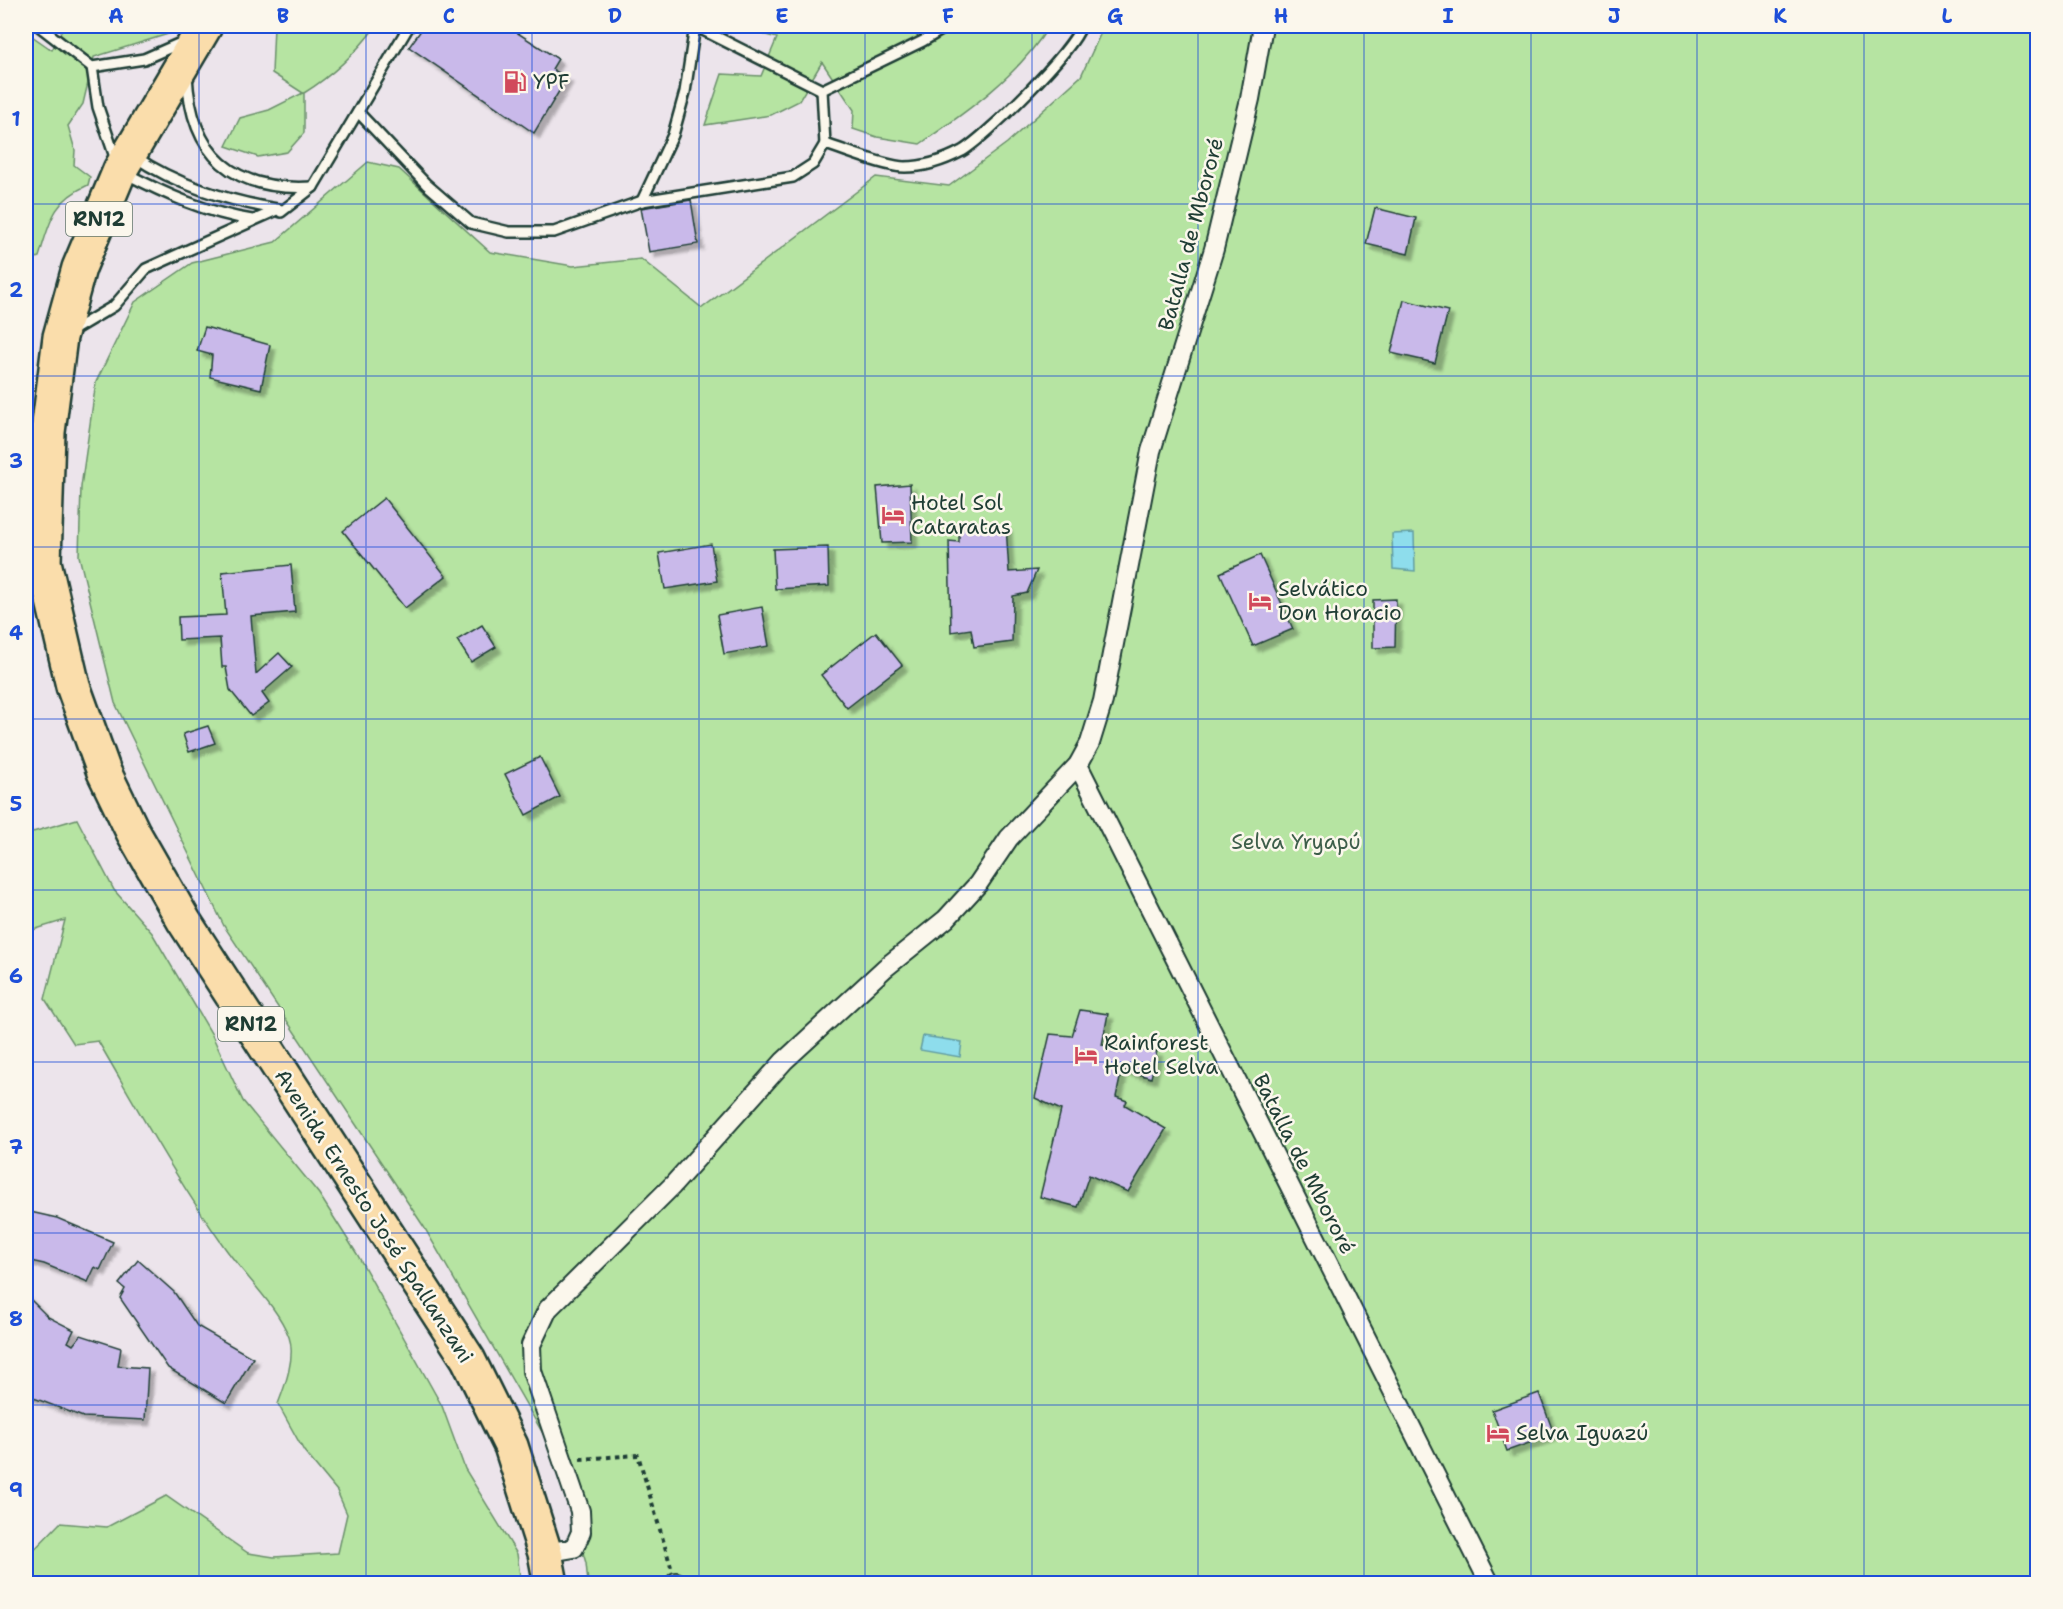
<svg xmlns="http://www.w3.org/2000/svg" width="2063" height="1609" viewBox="0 0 2063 1609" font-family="'Shantell Sans',sans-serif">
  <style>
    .green { fill: #b6e4a2; stroke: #6a906b; stroke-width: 1.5 }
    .water { fill: #8eddec; stroke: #629da2; stroke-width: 1.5 }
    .building { fill: #c9b9ea; stroke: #1f3d34; stroke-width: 1.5; filter: url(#shadow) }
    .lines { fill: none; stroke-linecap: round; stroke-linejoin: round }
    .lane-casing { stroke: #1f3d34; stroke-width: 14 }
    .street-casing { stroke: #1f3d34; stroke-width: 22 }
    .secondary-casing { stroke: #1f3d34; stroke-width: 30 }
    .highway-casing { stroke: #1f3d34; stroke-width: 38 }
    .path { stroke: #1f3d34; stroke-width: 4; stroke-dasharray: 4.5 4.5; stroke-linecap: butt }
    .lane { stroke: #fbf7ec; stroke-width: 9 }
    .street { stroke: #fbf7ec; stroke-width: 18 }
    .secondary { stroke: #fbf7ec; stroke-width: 26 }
    .highway { stroke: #faddab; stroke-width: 33 }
    .grid { fill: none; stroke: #1d4ed8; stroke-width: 1.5; stroke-opacity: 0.55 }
    .labels { text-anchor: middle; stroke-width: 5; stroke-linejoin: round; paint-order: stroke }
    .shield { fill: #fbf7ec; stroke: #61756b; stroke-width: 1.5 }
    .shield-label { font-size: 20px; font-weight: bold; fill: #1f3d34 }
    .poi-label { font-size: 21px; fill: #1f3d34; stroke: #fbf7ec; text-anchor: start }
    .street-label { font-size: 21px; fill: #1f3d34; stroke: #fbf7ec }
    .park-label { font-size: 21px; fill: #3d5e4a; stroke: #fbf7ec }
    .neatline { fill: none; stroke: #1d4ed8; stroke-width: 2 }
    .grid-label { font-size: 20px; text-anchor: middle; font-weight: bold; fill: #1d4ed8 }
  </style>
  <defs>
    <filter id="shadow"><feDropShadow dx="5.5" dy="5.5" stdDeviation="1.5" flood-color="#0004"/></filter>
  </defs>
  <rect width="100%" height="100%" fill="#ece4eb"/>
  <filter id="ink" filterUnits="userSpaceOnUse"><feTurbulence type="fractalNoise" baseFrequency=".0167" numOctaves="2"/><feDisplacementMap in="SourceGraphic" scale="12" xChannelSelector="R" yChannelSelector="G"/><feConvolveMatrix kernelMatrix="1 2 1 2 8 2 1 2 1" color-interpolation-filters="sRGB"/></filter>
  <g filter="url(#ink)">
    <g class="green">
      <path d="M64 26H186L181 30 94 57 83 104 68 126 75 150 74 165 90 177 88 185C52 201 50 222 39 257L26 262V32L52 50Z"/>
      <path d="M274 26H376C356 53 333 75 304 93V133L287 152 258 157 226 146 240 118 269 110 303 93 272 73Z"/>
      <path d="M733 26H1049C1018 76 968 111 920 144L877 137 853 129 854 110 822 62 799 101 771 115 705 125 722 74 761 76 777 38Z"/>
      <polygon points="1104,26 2037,26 2037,1583 588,1583 586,1563 553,1451 424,1227 224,926 115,703 79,556 81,487 96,382 135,302 192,263 275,242 368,162 399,169 490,252 573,266 641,259 702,308 876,177 949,186 1007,143 1081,76"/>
      <path d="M77 819 114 890 152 933 211 1033 243 1101 319 1194 357 1254 442 1406 465 1469 517 1554 521 1583H26V1558L60 1523 107 1527 166 1496 248 1553 274 1557 338 1553 347 1514 337 1491 304 1451 278 1404C285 1386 296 1356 289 1337 278 1307 244 1275 225 1248 178 1182 139 1111 98 1041L74 1044 45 999 65 920 33 930 26 929V867L28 866 26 834Z"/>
    </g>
    <g class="water">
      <polygon points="1414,533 1415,571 1393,569 1392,534"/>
      <polygon points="923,1036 962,1042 960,1057 920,1050"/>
    </g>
    <g class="building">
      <polygon points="424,26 507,26 558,59 552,69 567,78 534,133 409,47"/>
      <polygon points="691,200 698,244 649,252 641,208"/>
      <polygon points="1375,208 1416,218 1408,254 1366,244"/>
      <polygon points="1404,300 1448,311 1435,363 1391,353"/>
      <polygon points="205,327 270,345 261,389 210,377 212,355 197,351"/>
      <polygon points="910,484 912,542 882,543 877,487"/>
      <polygon points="384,498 446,576 405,608 343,531"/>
      <polygon points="1006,526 1009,572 1037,570 1027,593 1013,596 1012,642 974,647 971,629 951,632 949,541 959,542 959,527"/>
      <polygon points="711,544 717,581 665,589 659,553"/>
      <polygon points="828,547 829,586 775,589 773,549"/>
      <polygon points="1260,555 1293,629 1253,646 1220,573"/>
      <polygon points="291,565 295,612 251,616 256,674 279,653 292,667 262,693 269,703 251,716 230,690 226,667 222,667 220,638 179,640 178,617 226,615 222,572"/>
      <polygon points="1396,599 1395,647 1373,648 1373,600"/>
      <polygon points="762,607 769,646 724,654 717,615"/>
      <polygon points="482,625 496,647 471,662 457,640"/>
      <polygon points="876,632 902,665 847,708 821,675"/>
      <polygon points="208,726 215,743 189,752 183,734"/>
      <polygon points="540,757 560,797 526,815 505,774"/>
      <polygon points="1080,1010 1108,1014 1102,1045 1157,1051 1151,1078 1122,1069 1116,1097 1127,1101 1125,1105 1166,1129 1128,1192 1089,1175 1078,1207 1040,1197 1061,1110 1035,1098 1050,1034 1072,1036"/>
      <polygon points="26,1211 57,1218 113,1242 100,1270 95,1267 88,1282 44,1264 26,1260"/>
      <polygon points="138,1260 174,1292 197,1326 253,1358 226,1403 168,1368 120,1298 125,1289 119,1284"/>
      <polygon points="26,1295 48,1317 74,1330 68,1342 73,1345 81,1335 121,1348 118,1366 148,1368 145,1420 83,1417 26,1395"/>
      <polygon points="1539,1393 1554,1434 1507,1451 1492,1410"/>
    </g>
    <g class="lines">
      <g class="lane-casing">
        <g id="lane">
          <polyline points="39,26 92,67 144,59 185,41"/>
          <polyline points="695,26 822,90"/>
          <polyline points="92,67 98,107 116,160"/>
          <path d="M187 75C191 156 233 192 313 187"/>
          <path d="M358 112 426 184 471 223 509 232H554L642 201 793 177 813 164 825 144C845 150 886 167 905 167 924 167 945 160 962 151 986 137 1073 51 1081 26"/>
          <polyline points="825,144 822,90 923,41 948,26"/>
          <path d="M134 156C174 184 228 201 277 209"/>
          <path d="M125 173C165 194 207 213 252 220"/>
          <polyline points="642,201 673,135 685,92 695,26"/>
          <polyline points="70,332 114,306 146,269 279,209 281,212 313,187 409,26"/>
        </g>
      </g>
      <g class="street-casing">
        <g id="street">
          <polyline points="1078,765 1490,1584"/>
          <polyline points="545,1553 574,1548 581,1532 580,1511 532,1371 531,1345 548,1309 672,1186 784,1061 885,968 946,919 978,884 1009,838 1078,765 1090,743 1103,701 1151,451 1214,249 1250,99 1263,26"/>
          <polyline points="676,1582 676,1584"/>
        </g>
      </g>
      <g class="secondary-casing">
        <polyline id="secondary" points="26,442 48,432"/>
      </g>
      <g class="highway-casing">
        <polyline id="highway" points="205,26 120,170 79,268 60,337 48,432 44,562 73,686 104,772 133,832 184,921 468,1359 511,1446 545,1553 551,1584"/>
      </g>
      <g class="path">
        <polyline points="580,1459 638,1455 671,1567"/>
        <polyline points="692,1582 730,1584"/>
      </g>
      <use href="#lane" class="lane"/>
      <use href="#street" class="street"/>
      <use href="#secondary" class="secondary"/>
      <use href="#highway" class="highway"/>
    </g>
  </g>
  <path class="grid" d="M199 26V1584M366 26V1584M532 26V1584M699 26V1584M865 26V1584M1032 26V1584M1198 26V1584M1364 26V1584M1531 26V1584M1697 26V1584M1864 26V1584M26 204H2038M26 376H2038M26 547H2038M26 719H2038M26 890H2038M26 1062H2038M26 1233H2038M26 1405H2038"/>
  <defs>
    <g id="fuel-bare" transform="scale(1.8)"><path d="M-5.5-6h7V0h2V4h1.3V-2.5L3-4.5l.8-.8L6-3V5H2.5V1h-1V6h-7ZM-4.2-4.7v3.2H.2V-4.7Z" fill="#d1495b" stroke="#fbf7ec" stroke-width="2.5" paint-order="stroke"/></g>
    <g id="hotel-bare" transform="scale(1.8)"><path d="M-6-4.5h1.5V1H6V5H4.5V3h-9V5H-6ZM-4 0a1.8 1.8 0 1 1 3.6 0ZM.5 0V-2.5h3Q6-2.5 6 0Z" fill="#d1495b" stroke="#fbf7ec" stroke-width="2.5" paint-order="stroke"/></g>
  </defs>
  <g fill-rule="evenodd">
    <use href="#fuel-bare" x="515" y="82"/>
    <use href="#hotel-bare" x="893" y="515"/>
    <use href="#hotel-bare" x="1260" y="601"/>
    <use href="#hotel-bare" x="1086" y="1055"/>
    <use href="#hotel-bare" x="1498" y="1433"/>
  </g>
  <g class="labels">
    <g class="shield">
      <rect x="66" y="202" width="66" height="34" rx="4.5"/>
      <rect x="218" y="1007" width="66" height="34" rx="4.5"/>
    </g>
    <g class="shield-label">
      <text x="99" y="226">RN12</text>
      <text x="251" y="1031">RN12</text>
    </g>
    <g class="poi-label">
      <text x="533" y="89">YPF</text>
      <text x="911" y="510">Hotel Sol<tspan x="911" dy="24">Cataratas</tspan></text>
      <text x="1278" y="596">Selvático<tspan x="1278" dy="24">Don Horacio</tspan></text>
      <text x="1104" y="1050">Rainforest<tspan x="1104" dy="24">Hotel Selva</tspan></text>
      <text x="1516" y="1440">Selva Iguazú</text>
    </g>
    <g class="street-label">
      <text transform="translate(1191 234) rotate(-75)" y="7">Batalla de Mbororé</text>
      <text transform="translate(1304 1164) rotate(63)" y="7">Batalla de Mbororé</text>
      <text transform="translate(374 1216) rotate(57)" y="7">Avenida Ernesto José Spallanzani</text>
    </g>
    <g class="park-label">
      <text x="1296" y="849">Selva Yryapú</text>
    </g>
  </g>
  <rect width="2063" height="1609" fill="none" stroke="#fbf7ec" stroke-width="66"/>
  <rect x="33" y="33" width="1997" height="1543" class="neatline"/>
  <g class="grid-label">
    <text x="116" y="23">A</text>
    <text x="283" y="23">B</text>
    <text x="449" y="23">C</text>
    <text x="615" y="23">D</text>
    <text x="782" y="23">E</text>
    <text x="948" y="23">F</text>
    <text x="1115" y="23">G</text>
    <text x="1281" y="23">H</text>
    <text x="1448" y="23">I</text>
    <text x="1614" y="23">J</text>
    <text x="1780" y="23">K</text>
    <text x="1947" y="23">L</text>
    <text x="16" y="126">1</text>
    <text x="16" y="297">2</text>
    <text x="16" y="468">3</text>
    <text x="16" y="640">4</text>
    <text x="16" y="811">5</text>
    <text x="16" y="983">6</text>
    <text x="16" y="1154">7</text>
    <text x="16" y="1326">8</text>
    <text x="16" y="1497">9</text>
  </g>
</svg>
